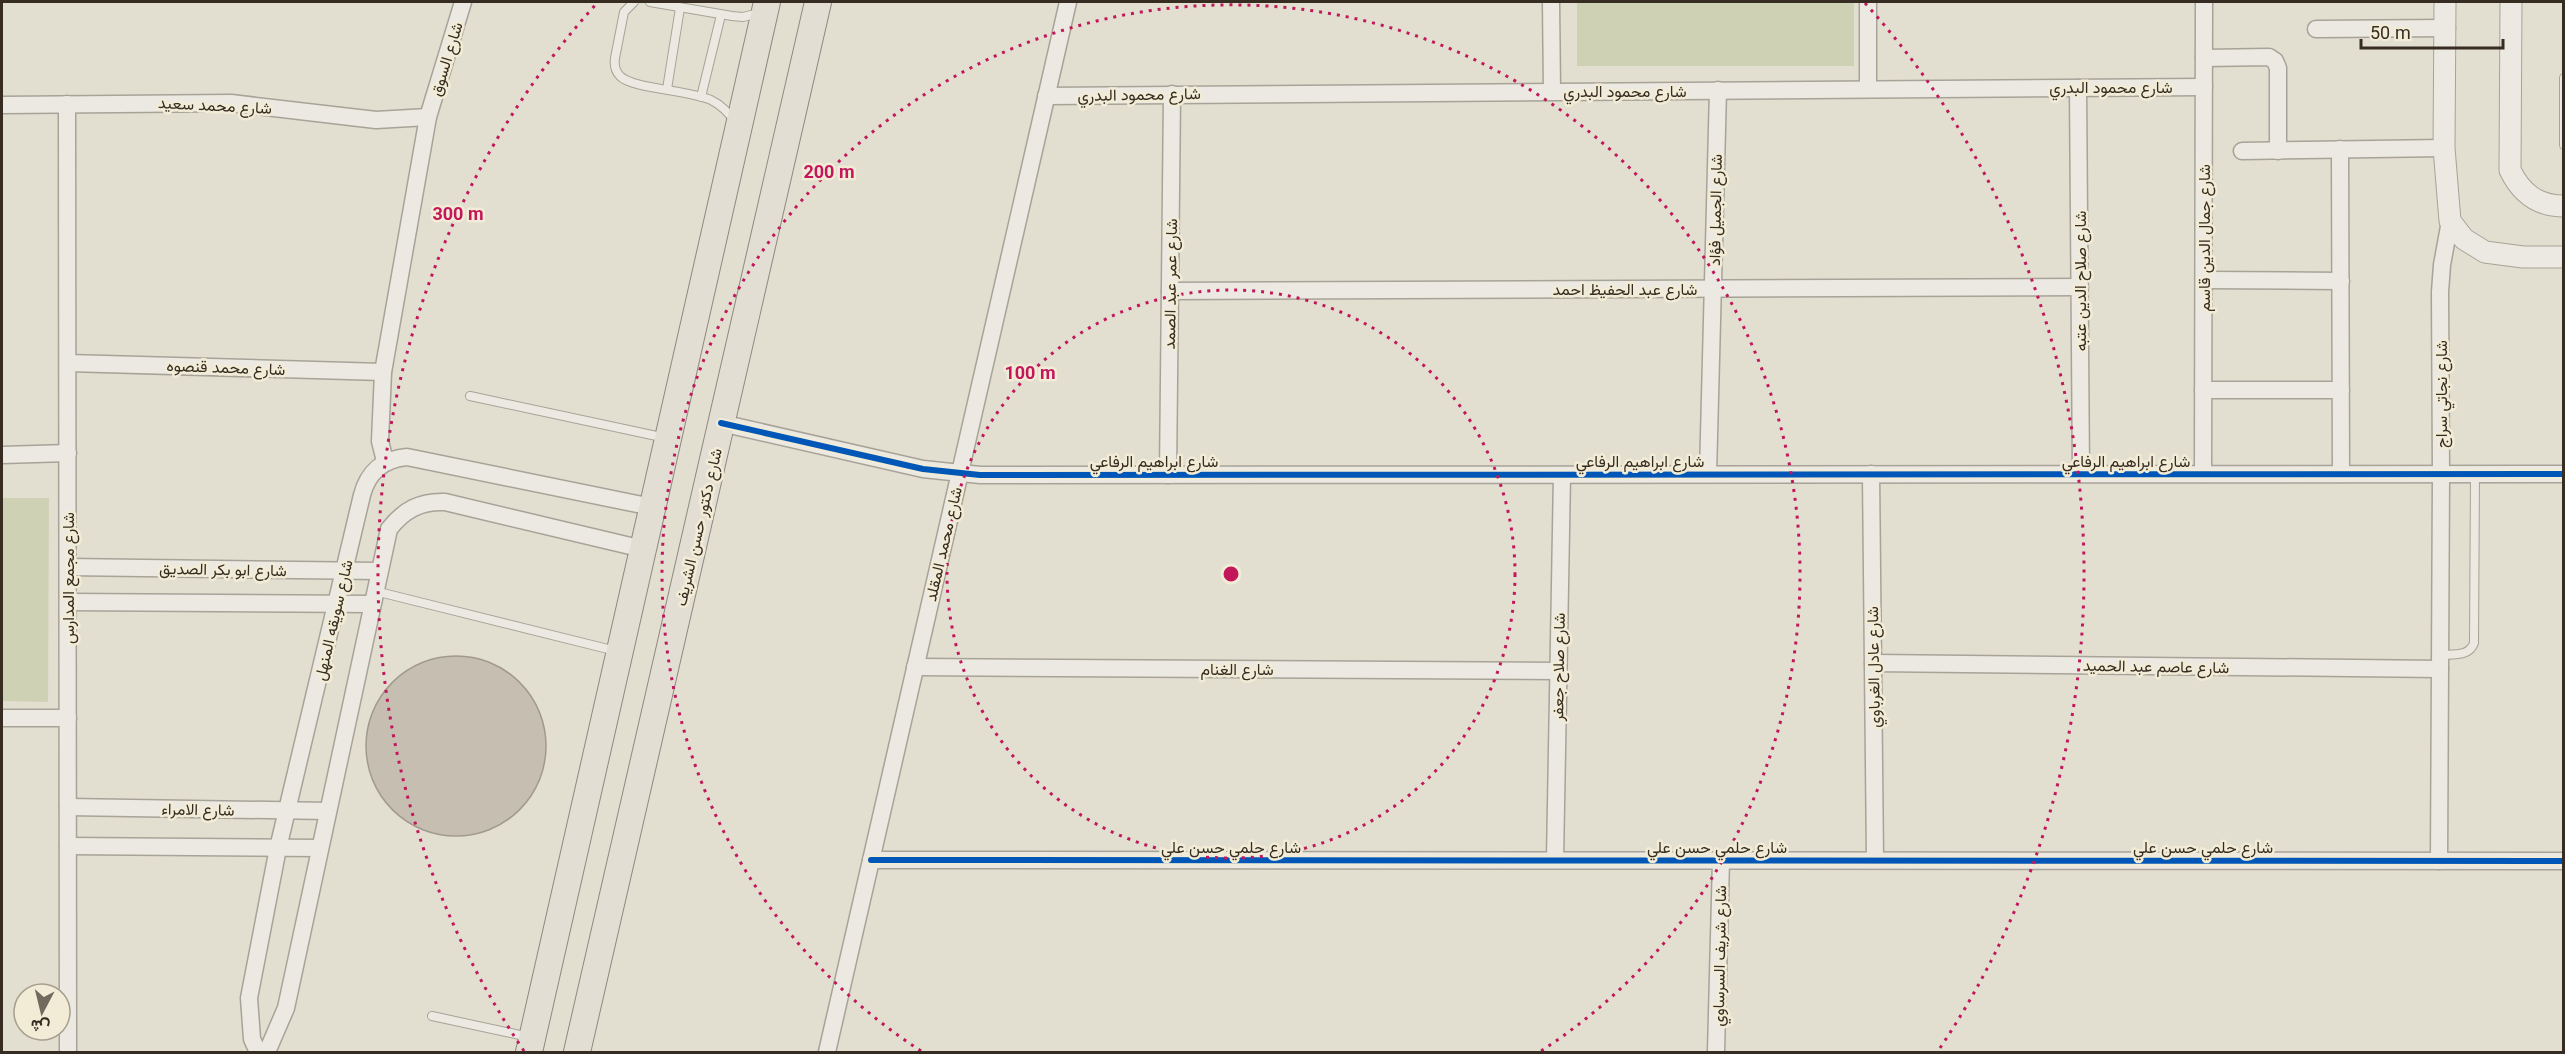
<svg xmlns="http://www.w3.org/2000/svg" width="2565" height="1054" viewBox="0 0 2565 1054" font-family="Georgia,Vazirmatn,serif">
  <style>
    .green { fill: #cfd1b4 }
    .building { fill: #c6beb1; stroke: #a29a8f; stroke-width: 1.5 }
    .lines { fill: none; stroke-linecap: round; stroke-linejoin: round }
    .service-casing { stroke: #a8a398; stroke-width: 10 }
    .minor-casing { stroke: #a8a398; stroke-width: 19 }
    .tertiary-casing { stroke: #a8a398; stroke-width: 23 }
    .primary-casing { stroke: #8d897f; stroke-width: 28 }
    .service { stroke: #ebe9e1; stroke-width: 8 }
    .minor { stroke: #ebe9e1; stroke-width: 16 }
    .tertiary { stroke: #ebe9e1; stroke-width: 21 }
    .primary { stroke: #e3ded3; stroke-width: 26 }
    .cycleway-casing { stroke: #f2ecd7; stroke-width: 10 }
    .cycleway { stroke: #0057b8; stroke-width: 6 }
    .ring { fill: none; stroke: #c2185b; stroke-width: 3; stroke-dasharray: 3 6 }
    .labels { text-anchor: middle; stroke-width: 5; stroke-linejoin: round; paint-order: stroke }
    .street-label { font-size: 16px; fill: #362c21; stroke: #f2ecd7 }
    .centre { fill: #c2185b; stroke: #f2ecd7; stroke-width: 3 }
    .ring-label { font-size: 18px; text-anchor: middle; font-weight: bold; fill: #c2185b; stroke: #f2ecd7; stroke-width: 5; stroke-linejoin: round; paint-order: stroke }
  </style>
  <rect width="100%" height="100%" fill="#e2ded0"/>
  <g class="green">
    <rect x="1577" y="2" width="277" height="64"/>
    <polygon points="2,498 49,498 48,702 2,701"/>
  </g>
  <circle class="building" cx="456" cy="746" r="90"/>
  <g class="lines">
    <g class="service-casing">
      <g id="service">
        <path d="M634 2 624 12 615 58C614 65 615 71 620 76 632 89 690 90 711 100 721 105 729 113 735 122"/>
        <polyline points="650,2 732,16 743,17 759,13"/>
        <polyline points="2564,78 2564,145"/>
        <polyline points="667,89 680,8"/>
        <polyline points="701,97 721,15"/>
        <polyline points="470,396 666,438"/>
        <polyline points="375,591 616,651"/>
        <path d="M2440 655C2453 654 2469 657 2474 643L2475 474"/>
        <polyline points="432,1016 529,1037"/>
      </g>
    </g>
    <g class="minor-casing">
      <g id="minor">
        <polyline points="1551,2 1552,91"/>
        <polyline points="1868,2 1868,89"/>
        <polyline points="2316,29 2447,28"/>
        <polyline points="2204,58 2269,57 2275,61 2278,68 2278,151"/>
        <polyline points="2078,88 2081,474"/>
        <polyline points="1046,96 2204,87"/>
        <polyline points="67,104 68,1052"/>
        <polyline points="2,105 231,103 376,120 428,117"/>
        <polyline points="2340,149 2341,474"/>
        <polyline points="2242,151 2444,148"/>
        <polyline points="2204,280 2341,281"/>
        <polyline points="1170,291 2080,287"/>
        <polyline points="68,363 383,372"/>
        <polyline points="2203,390 2341,390"/>
        <polyline points="721,423 923,469 980,475 2564,474"/>
        <polyline points="2,455 68,453"/>
        <polyline points="385,461 380,441 383,372 428,117 463,2"/>
        <polyline points="1708,474 1718,90"/>
        <polyline points="1871,474 1875,860"/>
        <polyline points="2203,474 2204,2"/>
        <polyline points="1168,475 1172,94"/>
        <polyline points="68,567 379,571"/>
        <polyline points="68,602 372,604"/>
        <polyline points="1873,663 2440,669"/>
        <polyline points="915,667 1558,671"/>
        <polyline points="2,718 68,718"/>
        <polyline points="68,807 328,811"/>
        <polyline points="68,846 320,848"/>
        <polyline points="871,860 2564,861"/>
        <polyline points="1555,860 1562,475"/>
        <polyline points="2439,861 2441,474 2440,292 2442,265 2450,221"/>
        <path d="M258 1052 252 1039 249 998 278 848 362 495C368 472 383 459 407 457L652 507"/>
        <path d="M267 1052 286 1008 389 529C404 510 420 501 445 502L643 549"/>
        <polyline points="827,1052 1068,2"/>
        <polyline points="1716,1052 1721,860"/>
      </g>
    </g>
    <g class="tertiary-casing">
      <g id="tertiary">
        <polyline points="2445,2 2444,148 2450,221 2464,239 2485,252 2523,257 2564,257"/>
        <path d="M2511 2 2510 170C2521 193 2537 206 2564 206"/>
      </g>
    </g>
    <g class="primary-casing">
      <g id="primary">
        <polyline points="529,1052 767,2"/>
        <polyline points="577,1052 818,2"/>
      </g>
    </g>
    <use href="#service" class="service"/>
    <use href="#minor" class="minor"/>
    <use href="#tertiary" class="tertiary"/>
    <use href="#primary" class="primary"/>
    <g class="cycleway-casing">
      <g id="cycleway">
        <polyline points="721,423 923,469 980,475 2564,474"/>
        <polyline points="871,860 2564,861"/>
      </g>
    </g>
    <use href="#cycleway" class="cycleway"/>
  </g>
  <g class="ring">
    <circle cx="1231" cy="574" r="284"/>
    <path d="M921 1051A569 569 0 1 1 1541 1051"/>
    <path d="M524 1051A853 853 0 0 1 597 3M1865 3A853 853 0 0 1 1938 1051"/>
  </g>
  <g class="labels">
    <g class="street-label">
      <text transform="translate(446 59) rotate(-73)" y="6">شارع السوق</text>
      <text x="2111" y="93">شارع محمود البدري</text>
      <text x="1625" y="97">شارع محمود البدري</text>
      <text transform="translate(1139 94) rotate(-1)" y="6">شارع محمود البدري</text>
      <text transform="translate(215 105) rotate(3)" y="6">شارع محمد سعيد</text>
      <text transform="translate(1715 210) rotate(-89)" y="6">شارع الجميل فؤاد</text>
      <text transform="translate(2204 238) rotate(-90)" y="6">شارع جمال الدين قاسم</text>
      <text transform="translate(2080 281) rotate(-90)" y="6">شارع صلاح الدين عتبه</text>
      <text transform="translate(1170 284) rotate(-89)" y="6">شارع عمر عبد الصمد</text>
      <text x="1625" y="295">شارع عبد الحفيظ احمد</text>
      <text transform="translate(226 367) rotate(2)" y="6">شارع محمد قنصوه</text>
      <text transform="translate(2441 394) rotate(-90)" y="6">شارع نجاتي سراج</text>
      <text x="1154" y="467">شارع ابراهيم الرفاعي</text>
      <text x="1640" y="467">شارع ابراهيم الرفاعي</text>
      <text x="2126" y="467">شارع ابراهيم الرفاعي</text>
      <text transform="translate(698 527) rotate(-77)" y="6">شارع دكتور حسن الشريف</text>
      <text transform="translate(943 544) rotate(-77)" y="6">شارع محمد المقلد</text>
      <text transform="translate(223 569) rotate(1)" y="6">شارع ابو بكر الصديق</text>
      <text transform="translate(68 578) rotate(-90)" y="6">شارع مجمع المدارس</text>
      <text transform="translate(333 620) rotate(-77)" y="6">شارع سويقه المنهل</text>
      <text transform="translate(2156 666) rotate(1)" y="6">شارع عاصم عبد الحميد</text>
      <text transform="translate(1558 667) rotate(-89)" y="6">شارع صلاح جعفر</text>
      <text transform="translate(1873 667) rotate(-91)" y="6">شارع عادل الغرباوي</text>
      <text x="1237" y="675">شارع الغنام</text>
      <text transform="translate(198 809) rotate(1)" y="6">شارع الامراء</text>
      <text x="1231" y="853">شارع حلمي حسن علي</text>
      <text x="1717" y="853">شارع حلمي حسن علي</text>
      <text x="2203" y="853">شارع حلمي حسن علي</text>
      <text transform="translate(1719 956) rotate(-89)" y="6">شارع شريف السرساوي</text>
    </g>
  </g>
  <circle cx="1231" cy="574" r="9" class="centre"/>
  <g class="ring-label">
    <text x="829" y="178">200 m</text>
    <text x="458" y="220">300 m</text>
    <text x="1030" y="379">100 m</text>
  </g>
  <rect width="2565" height="1054" fill="none" stroke="#362c21" stroke-width="6"/>
  <g transform="translate(42 1012) rotate(187)"><circle r="28" fill="#f2ecd7" stroke="#a79f8e" stroke-width="1.5"/>
  <path d="M0-4.5L10 22L0 15L-10 22Z" fill="#726a5e"/>
  <text y="-9" font-size="16" font-weight="bold" text-anchor="middle" fill="#362c21">ش</text>
  </g>
  <path d="M2361 39v9h142v-9" fill="none" stroke="#362c21" stroke-width="3"/>
  <text x="2370" y="39" font-size="18" fill="#362c21" stroke="#f2ecd7" stroke-width="4.5" paint-order="stroke">50 m</text>
</svg>
